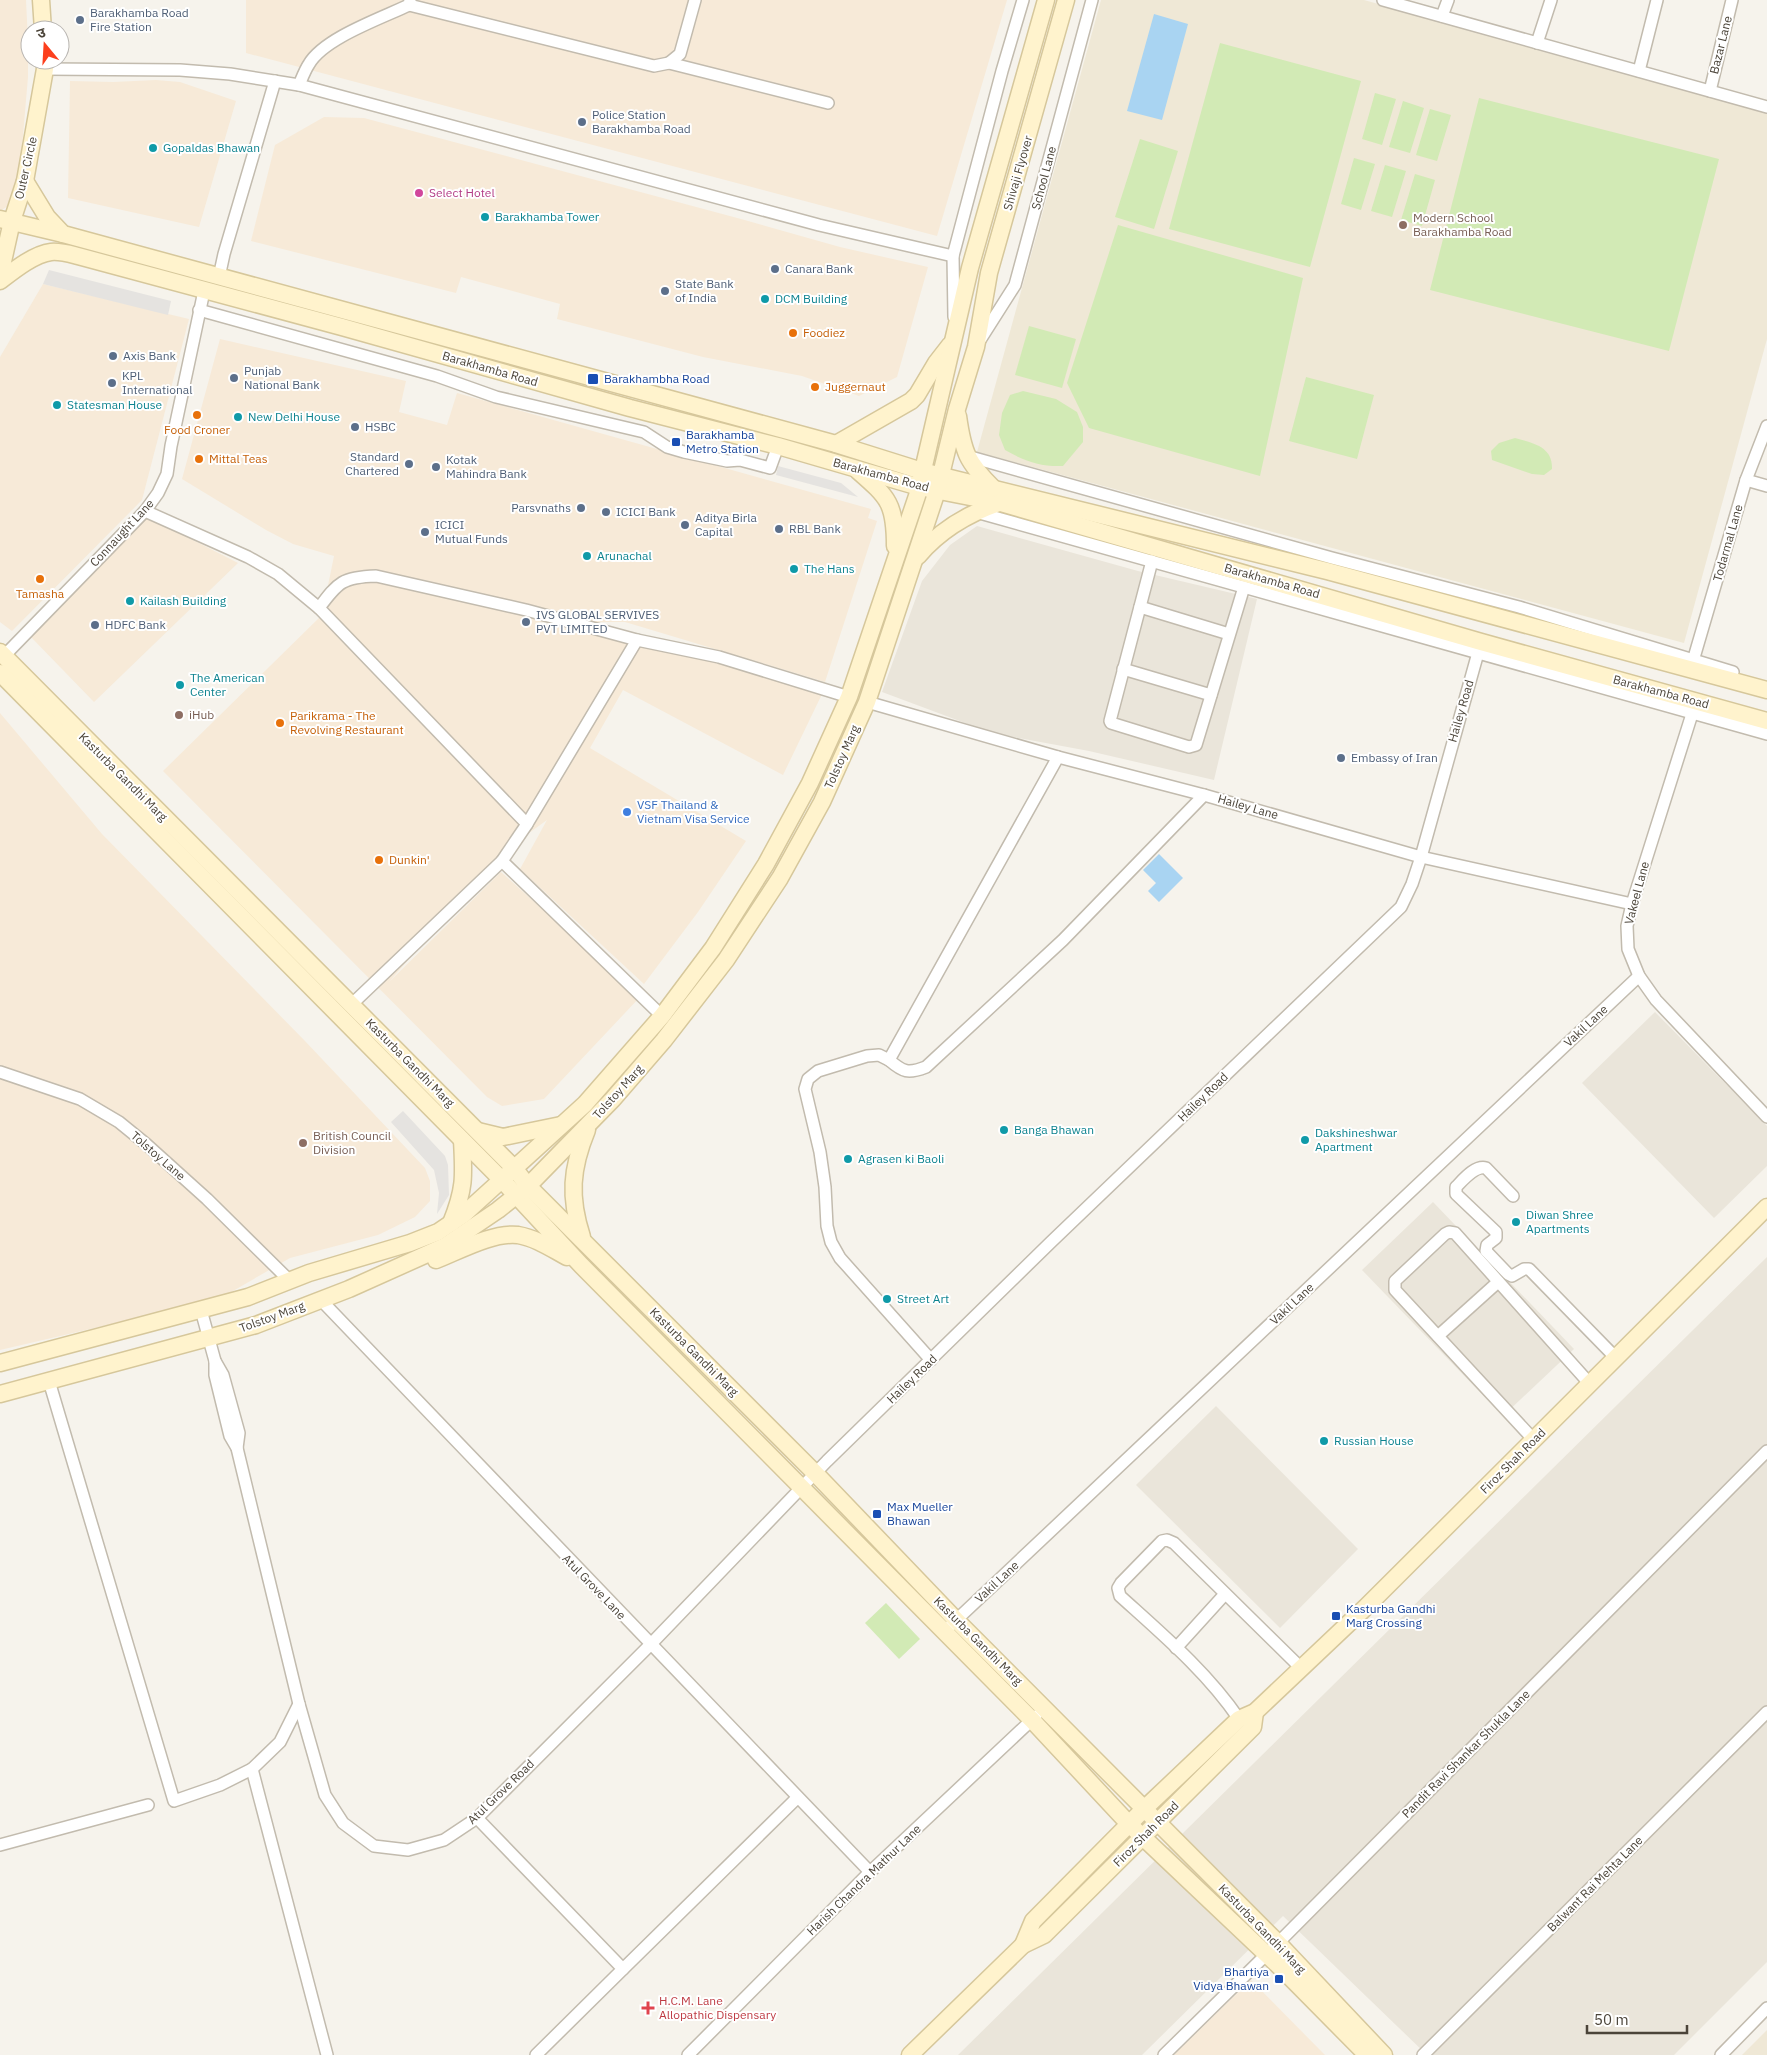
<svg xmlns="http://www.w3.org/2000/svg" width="1767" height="2055" viewBox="0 0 1767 2055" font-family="'IBM Plex Sans','Noto Sans Devanagari',sans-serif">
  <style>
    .residential { fill: #eae5da }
    .commercial { fill: #f7ead8 }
    .education { fill: #efe8d6 }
    .green { fill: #d2eab5 }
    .parking { fill: #e5e3e0 }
    .water { fill: #a9d4f2 }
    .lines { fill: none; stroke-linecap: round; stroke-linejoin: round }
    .street-casing { stroke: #c2bbae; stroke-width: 14 }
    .secondary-casing { stroke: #d6c79b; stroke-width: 19 }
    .street { stroke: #fff; stroke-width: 11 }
    .secondary { stroke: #fff3cd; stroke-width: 16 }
    .service-dot { fill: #5c6f8a; stroke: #fff; stroke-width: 2 }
    .culture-dot { fill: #0f9aa8; stroke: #fff; stroke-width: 2 }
    .hotel-dot { fill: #d1479c; stroke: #fff; stroke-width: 2 }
    .education-dot { fill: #8d6e63; stroke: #fff; stroke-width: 2 }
    .food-dot { fill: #e8710a; stroke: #fff; stroke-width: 2 }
    .transit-dot { fill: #1a4fb4; stroke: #fff; stroke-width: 2 }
    .shop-dot { fill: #3f7fe0; stroke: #fff; stroke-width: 2 }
    .health-dot { fill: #e0444e; stroke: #fff; stroke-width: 2 }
    .labels { text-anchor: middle; stroke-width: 4; stroke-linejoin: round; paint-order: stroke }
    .service-label { font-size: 12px; fill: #4e5e75; stroke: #fff; text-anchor: start }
    .street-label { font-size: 12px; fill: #4b4439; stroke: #fff }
    .culture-label { font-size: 12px; fill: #0d838f; stroke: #fff; text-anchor: start }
    .hotel-label { font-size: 12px; fill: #b23c85; stroke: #fff; text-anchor: start }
    .education-label { font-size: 12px; fill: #785e54; stroke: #fff; text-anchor: start }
    .food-label { font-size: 12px; fill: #c56008; stroke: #fff; text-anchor: start }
    .transit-label { font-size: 12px; fill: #164399; stroke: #fff; text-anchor: start }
    .shop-label { font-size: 12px; fill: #366cbe; stroke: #fff; text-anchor: start }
    .health-label { font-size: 12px; fill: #be3a42; stroke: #fff; text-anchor: start }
  </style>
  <rect width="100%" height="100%" fill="#f6f3ec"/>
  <g class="residential">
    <polygon points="977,526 1138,571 1257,599 1214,780 1089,751 992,733 882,692 922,581 950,545"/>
    <polygon points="1655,1012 1767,1126 1767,1166 1714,1218 1582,1083"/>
    <polygon points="1433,1202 1574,1349 1503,1416 1362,1270"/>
    <polygon points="1767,1257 1767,1962 1674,2055 1427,2055 1283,1916 1142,2055 958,2055"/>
    <polygon points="1216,1406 1358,1549 1280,1628 1136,1485"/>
  </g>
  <g class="commercial">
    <polygon points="0,0 26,0 28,41 28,77 22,147 16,182 8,206 0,211"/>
    <polygon points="246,0 1007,0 937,236 246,53"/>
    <polygon points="156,80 180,82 236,101 199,227 68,198 70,81 113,82"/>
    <polygon points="324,117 364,118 741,219 840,247 928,267 897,377 859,396 802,376 703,357 557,319 560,304 461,277 456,293 251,241 275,145"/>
    <polygon points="43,284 189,319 142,500 12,631 0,622 0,357"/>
    <polygon points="220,339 406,381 399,412 447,425 457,393 871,509 868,518 877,521 825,682 625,622 534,622 645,644 823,692 783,775 623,690 590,748 746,841 698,912 644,984 520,869 547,820 500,854 389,982 501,872 640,997 544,1099 502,1106 487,1097 163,771 322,615 334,556 293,544 266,530 182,479"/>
    <polygon points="148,517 238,563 94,702 30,636"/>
    <polygon points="0,713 102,834 305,1041 425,1168 430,1181 430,1201 415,1217 378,1235 290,1258 219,1299 0,1350"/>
    <polygon points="1251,1980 1325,2055 1174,2055"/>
  </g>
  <g class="education">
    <polygon points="1101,0 1364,0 1767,112 1767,339 1684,643 977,452"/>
    <polygon points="1767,2030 1767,2055 1742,2055"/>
  </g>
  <g class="green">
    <polygon points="1220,43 1361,81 1310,267 1169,229"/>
    <polygon points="1375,93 1396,99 1382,145 1362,139"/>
    <polygon points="1479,98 1719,159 1669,351 1430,290"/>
    <polygon points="1403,101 1424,108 1410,153 1389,147"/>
    <polygon points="1430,109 1451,115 1437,161 1416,155"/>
    <polygon points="1140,139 1178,151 1154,229 1115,217"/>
    <polygon points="1354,158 1375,164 1361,210 1341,204"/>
    <polygon points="1385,165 1406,171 1392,217 1371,211"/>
    <polygon points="1415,174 1435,180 1422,226 1401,220"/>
    <polygon points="1118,225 1303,278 1260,476 1089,428 1067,383"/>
    <polygon points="1029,326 1076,339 1062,388 1015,375"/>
    <polygon points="1306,377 1374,395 1357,459 1289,441"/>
    <path d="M1023 391 1056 399 1077 412 1083 427V442L1063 466C1041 467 1024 461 1005 450L999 435 1002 413 1010 395Z"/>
    <path d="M1515 438C1532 443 1553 446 1552 469L1544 475 1532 474 1492 460 1491 451 1499 443Z"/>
    <polygon points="886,1603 920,1639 899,1659 865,1623"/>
  </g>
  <g class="parking">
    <polygon points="49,270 171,301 168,315 43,284"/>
    <polygon points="778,466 841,483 858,497 776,475"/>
    <polygon points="403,1111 445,1156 448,1165 449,1195 437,1214 439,1193 434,1170 391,1122"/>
  </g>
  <g class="water">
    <polygon points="1154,14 1188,24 1162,120 1127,111"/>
    <polygon points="1159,854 1183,878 1159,902 1148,891 1156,883 1143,870"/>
  </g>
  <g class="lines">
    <g class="street-casing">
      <g id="street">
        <polyline points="1383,0 1767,107"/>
        <polyline points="409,5 654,66 669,63 828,103"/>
        <polyline points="1442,16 1448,0"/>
        <polyline points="1537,43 1551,0"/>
        <polyline points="669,63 680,54 695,0"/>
        <polyline points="45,69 180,70 230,74 299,85 819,225 953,256"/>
        <polyline points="1639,71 1657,0"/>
        <path d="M299 85C302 78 305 70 309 64 324 38 382 18 409 5L410 0"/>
        <polyline points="1710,91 1732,0"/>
        <polyline points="219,277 224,254 275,81"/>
        <polyline points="199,310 437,376 496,397 644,432 667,447 684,452 727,461 740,460 770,468 778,446"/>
        <polyline points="954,317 953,256 1002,71 1023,0"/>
        <polyline points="980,340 1015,285 1092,0"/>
        <polyline points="967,456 1332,558 1519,607 1733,672"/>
        <polyline points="1746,480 1767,486"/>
        <path d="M145 511 248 557 278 574 319 608C338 582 343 577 376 576L526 610 637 640 719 657 849 697"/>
        <polyline points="976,512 1767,734"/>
        <polyline points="1152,561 1110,721 1111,723 1189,747 1196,745 1244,587"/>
        <polyline points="1140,607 1229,634"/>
        <polyline points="319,608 527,824 637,640"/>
        <polyline points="4,656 145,511 158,493 167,474 171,446 204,291"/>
        <polyline points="1693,661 1746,480 1767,426"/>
        <polyline points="1123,669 1211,695"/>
        <polyline points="867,702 1058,757 1204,795 1421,857 1632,904"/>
        <polyline points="1692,714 1632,904 1627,926 1628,949 1639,976 1656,1000 1767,1117"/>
        <path d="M1058 757 889 1060C903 1072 908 1074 926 1067L1063 940 1204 795"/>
        <polyline points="502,861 527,824"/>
        <polyline points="352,1004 502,861 662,1016"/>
        <polyline points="889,1060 879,1055 867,1056 818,1071 808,1079 805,1089 820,1152 825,1187 827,1226 831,1242 840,1258 931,1360"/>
        <polyline points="0,1072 80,1099 119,1122 146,1144 207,1199 290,1281"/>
        <path d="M1513 1196 1486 1168C1475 1165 1463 1180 1456 1187V1194L1496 1232V1238L1487 1245 1486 1251 1508 1274 1512 1276 1524 1269H1529L1616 1358"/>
        <polyline points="320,1299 870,1872"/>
        <polyline points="201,1310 215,1361 215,1375 230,1436 237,1448 299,1704 325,1795 343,1823 374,1846 408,1850 444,1840 477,1818 650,1645 827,1461 1051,1242 1401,907 1412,884 1421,857 1481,642"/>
        <polyline points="1438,1336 1498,1282"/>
        <polyline points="215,1361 223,1375 239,1433 237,1448"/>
        <polyline points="49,1381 174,1801 220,1785 252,1769"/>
        <polyline points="1534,1440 1395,1290 1395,1281 1445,1234 1449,1232 1455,1233 1590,1384"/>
        <polyline points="951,1625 1639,976"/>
        <polyline points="1176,1648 1225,1594"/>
        <polyline points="299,1704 280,1742 252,1769 327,2055"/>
        <path d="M1239 1719C1207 1672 1162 1634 1120 1596L1118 1588 1121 1583 1162 1541 1167 1540 1174 1543 1301 1668"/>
        <polyline points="477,1818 623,1969 536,2055"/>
        <polyline points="0,1845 148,1805"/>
        <polyline points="623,1969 797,1798"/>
        <polyline points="688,2055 870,1872 1036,1716"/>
        <polyline points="1164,2055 1278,1943 1767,1451"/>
        <polyline points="1423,2055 1767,1712"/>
        <polyline points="1721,2055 1767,2008"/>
      </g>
    </g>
    <g class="secondary-casing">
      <g id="secondary">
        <polyline points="41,0 43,30"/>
        <polyline points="25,181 47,217 63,234 836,444 922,471 1327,571 1767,690"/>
        <polyline points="0,219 63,234"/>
        <polyline points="0,275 12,221 25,181 45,69 44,60"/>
        <path d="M0 281C13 271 34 254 51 252 60 251 70 254 78 256L342 327 630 408 778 446 919 487 1001 503 1481 642 1767 721"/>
        <path d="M958 416C963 452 967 462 993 488"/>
        <polyline points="836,444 911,401 917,395 936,363 950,345"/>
        <path d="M858 471C889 498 895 504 895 546"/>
        <path d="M918 556C940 530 967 514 999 503"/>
        <polyline points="0,652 514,1168 528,1186 815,1473 956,1620 1278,1943 1384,2055"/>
        <polyline points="0,673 501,1179 581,1265 1032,1720 1129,1824 1281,1968 1367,2055"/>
        <polyline points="478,1131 503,1137 561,1125"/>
        <path d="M451 1223C465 1189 464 1176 462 1140"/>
        <path d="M582 1237C569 1197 571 1169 587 1130"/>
        <path d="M436 1260C459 1251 493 1232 518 1235 536 1238 552 1249 567 1257"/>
        <polyline points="0,1363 248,1297 309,1273 410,1243 438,1232 463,1215 585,1104 662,1016 713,948 766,864 810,783 849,697 917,496 970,268 1046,0"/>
        <polyline points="0,1394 256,1325 349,1289 445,1246 498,1210 528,1186 613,1099 664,1040 726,960 780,878 822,802 867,702 937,491 957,409 976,347 989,273 1066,0"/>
        <polyline points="1023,1945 1033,1921 1144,1809 1239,1719 1255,1712 1366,1607 1767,1207"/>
        <polyline points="910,2055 1023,1945 1044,1935 1253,1727 1255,1712"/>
      </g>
    </g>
    <use href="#street" class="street"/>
    <use href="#secondary" class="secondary"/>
  </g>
  <g class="service-dot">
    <circle cx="80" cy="20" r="5"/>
    <circle cx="582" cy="122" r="5"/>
    <circle cx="775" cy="269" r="5"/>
    <circle cx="665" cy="291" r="5"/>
    <circle cx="113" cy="356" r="5"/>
    <circle cx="234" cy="378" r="5"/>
    <circle cx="112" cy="383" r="5"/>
    <circle cx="355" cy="427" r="5"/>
    <circle cx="409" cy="464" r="5"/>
    <circle cx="436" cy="467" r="5"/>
    <circle cx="581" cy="508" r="5"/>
    <circle cx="606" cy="512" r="5"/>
    <circle cx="685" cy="525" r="5"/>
    <circle cx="779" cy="529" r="5"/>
    <circle cx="425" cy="532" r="5"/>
    <circle cx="526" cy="622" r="5"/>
    <circle cx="95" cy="625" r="5"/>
    <circle cx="1341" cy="758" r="5"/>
  </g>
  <g class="culture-dot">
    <circle cx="153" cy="148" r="5"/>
    <circle cx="485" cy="217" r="5"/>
    <circle cx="765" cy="299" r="5"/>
    <circle cx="57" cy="405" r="5"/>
    <circle cx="238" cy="417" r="5"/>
    <circle cx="587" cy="556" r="5"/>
    <circle cx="794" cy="569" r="5"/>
    <circle cx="130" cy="601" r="5"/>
    <circle cx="180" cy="685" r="5"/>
    <circle cx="1004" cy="1130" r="5"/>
    <circle cx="1305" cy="1140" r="5"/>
    <circle cx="848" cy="1159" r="5"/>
    <circle cx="1516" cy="1222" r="5"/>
    <circle cx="887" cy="1299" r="5"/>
    <circle cx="1324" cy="1441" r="5"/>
  </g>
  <circle class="hotel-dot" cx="419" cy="193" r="5"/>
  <g class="education-dot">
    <circle cx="1403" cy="225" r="5"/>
    <circle cx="179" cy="715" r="5"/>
    <circle cx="303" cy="1143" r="5"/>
  </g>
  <g class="food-dot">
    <circle cx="793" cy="333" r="5"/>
    <circle cx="815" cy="387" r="5"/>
    <circle cx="197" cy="415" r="5"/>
    <circle cx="199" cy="459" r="5"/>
    <circle cx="40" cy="579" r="5"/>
    <circle cx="280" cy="723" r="5"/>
    <circle cx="379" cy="860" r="5"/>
  </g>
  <g class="transit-dot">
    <rect x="587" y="373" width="12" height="12" rx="2.5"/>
    <rect x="671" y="437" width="10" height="10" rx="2.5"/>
    <rect x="872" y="1509" width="10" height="10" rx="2.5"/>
    <rect x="1331" y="1611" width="10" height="10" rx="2.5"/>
    <rect x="1274" y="1974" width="10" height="10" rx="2.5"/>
  </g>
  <circle class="shop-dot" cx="627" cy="812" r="5"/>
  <path class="health-dot" d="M645.5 2000.5h5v5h5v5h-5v5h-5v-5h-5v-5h5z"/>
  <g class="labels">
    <g class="service-label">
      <text x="90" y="17">Barakhamba Road<tspan x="90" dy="14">Fire Station</tspan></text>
      <text x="592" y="119">Police Station<tspan x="592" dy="14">Barakhamba Road</tspan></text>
      <text x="785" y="273">Canara Bank</text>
      <text x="675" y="288">State Bank<tspan x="675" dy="14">of India</tspan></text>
      <text x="123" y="360">Axis Bank</text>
      <text x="244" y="375">Punjab<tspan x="244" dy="14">National Bank</tspan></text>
      <text x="122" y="380">KPL<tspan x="122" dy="14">International</tspan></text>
      <text x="365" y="431">HSBC</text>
      <text x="399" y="461" text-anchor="end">Standard<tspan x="399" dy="14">Chartered</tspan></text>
      <text x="446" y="464">Kotak<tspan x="446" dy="14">Mahindra Bank</tspan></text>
      <text x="571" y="512" text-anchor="end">Parsvnaths</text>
      <text x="616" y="516">ICICI Bank</text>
      <text x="695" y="522">Aditya Birla<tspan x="695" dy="14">Capital</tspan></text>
      <text x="435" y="529">ICICI<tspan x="435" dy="14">Mutual Funds</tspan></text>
      <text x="789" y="533">RBL Bank</text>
      <text x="536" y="619">IVS GLOBAL SERVIVES<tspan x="536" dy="14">PVT LIMITED</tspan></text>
      <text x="105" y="629">HDFC Bank</text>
      <text x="1351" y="762">Embassy of Iran</text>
    </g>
    <g class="street-label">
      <text transform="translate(1721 45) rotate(-76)" y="4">Bazar Lane</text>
      <text transform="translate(26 168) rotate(-77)" y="4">Outer Circle</text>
      <text transform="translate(1018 173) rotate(-74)" y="4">Shivaji Flyover</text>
      <text transform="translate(1044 178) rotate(-75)" y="4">School Lane</text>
      <text transform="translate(490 369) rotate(16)" y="4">Barakhamba Road</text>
      <text transform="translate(881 475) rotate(15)" y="4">Barakhamba Road</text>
      <text transform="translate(122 533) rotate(-47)" y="4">Connaught Lane</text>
      <text transform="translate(1728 543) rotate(-74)" y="4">Todarmal Lane</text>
      <text transform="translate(1272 581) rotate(16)" y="4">Barakhamba Road</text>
      <text transform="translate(1661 692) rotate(15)" y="4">Barakhamba Road</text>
      <text transform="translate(1461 711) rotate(-74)" y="4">Hailey Road</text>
      <text transform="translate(842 757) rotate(-66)" y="4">Tolstoy Marg</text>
      <text transform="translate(123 777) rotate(45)" y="4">Kasturba Gandhi Marg</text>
      <text transform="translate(1248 807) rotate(16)" y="4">Hailey Lane</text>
      <text transform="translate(1637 893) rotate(-75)" y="4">Vakeel Lane</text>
      <text transform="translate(1586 1026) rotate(-43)" y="4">Vakil Lane</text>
      <text transform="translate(410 1063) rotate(45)" y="4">Kasturba Gandhi Marg</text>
      <text transform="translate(618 1092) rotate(-48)" y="4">Tolstoy Marg</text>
      <text transform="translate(1203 1097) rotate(-44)" y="4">Hailey Road</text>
      <text transform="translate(158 1156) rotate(41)" y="4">Tolstoy Lane</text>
      <text transform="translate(1292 1304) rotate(-43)" y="4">Vakil Lane</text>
      <text transform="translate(272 1317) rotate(-20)" y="4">Tolstoy Marg</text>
      <text transform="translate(694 1352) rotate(45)" y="4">Kasturba Gandhi Marg</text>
      <text transform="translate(912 1379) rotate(-44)" y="4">Hailey Road</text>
      <text transform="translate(1513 1461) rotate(-45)" y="4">Firoz Shah Road</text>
      <text transform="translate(997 1582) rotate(-43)" y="4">Vakil Lane</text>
      <text transform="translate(594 1587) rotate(46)" y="4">Atul Grove Lane</text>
      <text transform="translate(978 1641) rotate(45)" y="4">Kasturba Gandhi Marg</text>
      <text transform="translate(1466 1754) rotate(-45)" y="4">Pandit Ravi Shankar Shukla Lane</text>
      <text transform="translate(501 1792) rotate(-44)" y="4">Atul Grove Road</text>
      <text transform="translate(1146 1834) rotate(-45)" y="4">Firoz Shah Road</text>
      <text transform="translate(864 1880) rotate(-44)" y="4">Harish Chandra Mathur Lane</text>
      <text transform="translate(1595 1884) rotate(-45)" y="4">Balwant Rai Mehta Lane</text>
      <text transform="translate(1262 1929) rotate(46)" y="4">Kasturba Gandhi Marg</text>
    </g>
    <g class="culture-label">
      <text x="163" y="152">Gopaldas Bhawan</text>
      <text x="495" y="221">Barakhamba Tower</text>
      <text x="775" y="303">DCM Building</text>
      <text x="67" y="409">Statesman House</text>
      <text x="248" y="421">New Delhi House</text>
      <text x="597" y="560">Arunachal</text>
      <text x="804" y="573">The Hans</text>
      <text x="140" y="605">Kailash Building</text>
      <text x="190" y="682">The American<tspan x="190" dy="14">Center</tspan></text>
      <text x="1014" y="1134">Banga Bhawan</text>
      <text x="1315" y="1137">Dakshineshwar<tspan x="1315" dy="14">Apartment</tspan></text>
      <text x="858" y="1163">Agrasen ki Baoli</text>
      <text x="1526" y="1219">Diwan Shree<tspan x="1526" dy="14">Apartments</tspan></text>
      <text x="897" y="1303">Street Art</text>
      <text x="1334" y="1445">Russian House</text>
    </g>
    <g class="hotel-label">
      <text x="429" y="197">Select Hotel</text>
    </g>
    <g class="education-label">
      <text x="1413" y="222">Modern School<tspan x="1413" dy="14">Barakhamba Road</tspan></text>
      <text x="189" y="719">iHub</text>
      <text x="313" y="1140">British Council<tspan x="313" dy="14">Division</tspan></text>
    </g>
    <g class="food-label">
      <text x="803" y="337">Foodiez</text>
      <text x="825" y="391">Juggernaut</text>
      <text x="197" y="434" text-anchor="middle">Food Croner</text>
      <text x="209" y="463">Mittal Teas</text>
      <text x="40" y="598" text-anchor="middle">Tamasha</text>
      <text x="290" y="720">Parikrama - The<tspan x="290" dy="14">Revolving Restaurant</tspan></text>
      <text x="389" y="864">Dunkin'</text>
    </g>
    <g class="transit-label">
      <text x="604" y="383">Barakhambha Road</text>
      <text x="686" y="439">Barakhamba<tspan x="686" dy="14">Metro Station</tspan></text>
      <text x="887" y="1511">Max Mueller<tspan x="887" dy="14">Bhawan</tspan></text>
      <text x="1346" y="1613">Kasturba Gandhi<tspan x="1346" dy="14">Marg Crossing</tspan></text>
      <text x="1269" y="1976" text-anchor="end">Bhartiya<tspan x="1269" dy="14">Vidya Bhawan</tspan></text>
    </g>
    <g class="shop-label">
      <text x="637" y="809">VSF Thailand &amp;<tspan x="637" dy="14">Vietnam Visa Service</tspan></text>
    </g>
    <g class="health-label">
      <text x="659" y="2005">H.C.M. Lane<tspan x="659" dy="14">Allopathic Dispensary</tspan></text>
    </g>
  </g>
  <g transform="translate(45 45) rotate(342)"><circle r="24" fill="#ffffff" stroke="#b7b4b0"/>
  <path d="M0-4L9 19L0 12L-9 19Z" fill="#fc3f1d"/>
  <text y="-8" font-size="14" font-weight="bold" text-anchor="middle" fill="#4b4439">उ</text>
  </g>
  <path d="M1587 2025v8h100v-8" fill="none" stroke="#4b4439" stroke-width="2.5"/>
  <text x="1594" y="2025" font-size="15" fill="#4b4439" stroke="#ffffff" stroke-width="4" paint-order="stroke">50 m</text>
</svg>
